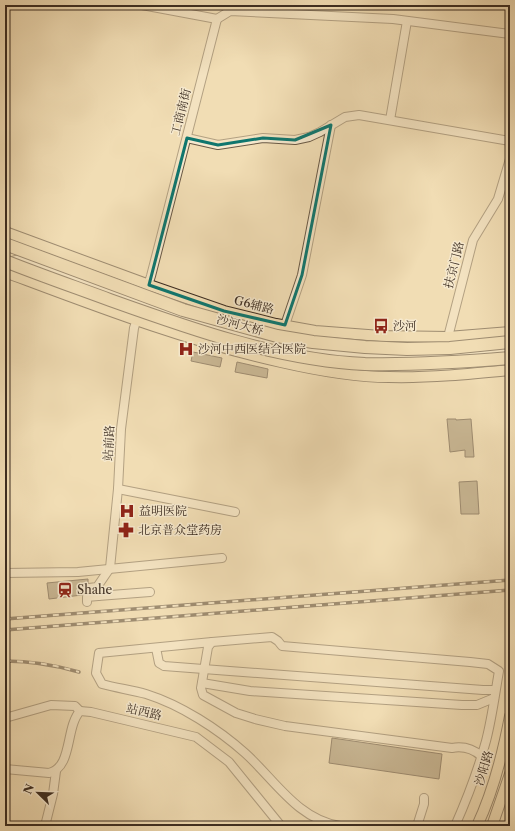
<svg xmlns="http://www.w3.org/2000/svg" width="515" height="831" viewBox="0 0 515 831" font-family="'Libre Caslon Text','Noto Serif SC',serif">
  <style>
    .building { fill: #9a896d; stroke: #3c2d21 }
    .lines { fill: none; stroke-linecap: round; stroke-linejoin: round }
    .minor-casing { stroke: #695946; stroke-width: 10 }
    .major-casing { stroke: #3c2d21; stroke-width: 12 }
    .minor { stroke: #f6e9ce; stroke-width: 8 }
    .major { stroke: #f1ddb4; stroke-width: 10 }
    .rail-casing { stroke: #3c2d21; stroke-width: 3.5 }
    .rail { stroke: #f6e9ce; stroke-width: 2; stroke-dasharray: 6; stroke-linecap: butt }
    .highway-bridge-casing { stroke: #3c2d21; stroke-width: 14; stroke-linecap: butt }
    .highway-bridge { stroke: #f1ddb4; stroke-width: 12 }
    .marked { fill: none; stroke: #0f766e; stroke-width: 3; stroke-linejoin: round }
    .labels { text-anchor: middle; stroke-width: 3; stroke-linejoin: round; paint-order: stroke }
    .street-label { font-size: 12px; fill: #3c2d21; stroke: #f6e9ce }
    .poi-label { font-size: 12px; fill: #3c2d21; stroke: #f6e9ce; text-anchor: start }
  </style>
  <rect width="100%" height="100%" fill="#f1ddb4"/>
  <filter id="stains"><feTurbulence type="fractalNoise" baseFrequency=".005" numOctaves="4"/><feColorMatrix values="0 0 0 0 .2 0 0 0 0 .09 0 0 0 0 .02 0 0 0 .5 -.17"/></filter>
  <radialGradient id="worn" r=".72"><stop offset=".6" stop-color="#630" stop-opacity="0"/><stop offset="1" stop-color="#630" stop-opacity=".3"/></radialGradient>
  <g class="building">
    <polygon points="193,352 222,358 220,367 191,361"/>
    <polygon points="237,362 268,369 267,378 235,372"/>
    <polygon points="447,419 456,419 456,420 471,419 474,457 465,457 465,450 450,452"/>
    <polygon points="477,481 479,514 461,514 459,482"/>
    <polygon points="88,579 88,583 84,586 85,592 82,595 49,599 47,583"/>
    <polygon points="332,738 442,754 439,779 329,763"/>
  </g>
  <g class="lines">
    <g class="minor-casing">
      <g id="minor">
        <polyline points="217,19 230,11 393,19 510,34"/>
        <polyline points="390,120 407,21"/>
        <polyline points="187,138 218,145 263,138 295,140 309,137 320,132 345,117 359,115 510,141"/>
        <path d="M8 262 19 259C115 294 212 335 313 350 358 356 404 358 449 356 467 356 485 354 503 353"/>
        <polyline points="285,325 302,275 331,125"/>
        <polyline points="448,337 473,240 498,199 510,159"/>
        <polyline points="118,489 235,512"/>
        <polyline points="110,568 118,489 121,429 134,328 151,276 217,19 142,5"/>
        <polyline points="5,573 78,572 222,558"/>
        <polyline points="89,588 97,587 110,568"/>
        <polyline points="98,596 150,592"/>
        <polyline points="87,602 87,597 98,596 97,592"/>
        <path d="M212 642 99 653 96 673 102 684C116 688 132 690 146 694 181 705 218 729 245 753 274 779 298 820 340 826"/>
        <polyline points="156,648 159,663 164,666 483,690 495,690"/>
        <polyline points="202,683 250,691 462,705 477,705 494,698"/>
        <polyline points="5,718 51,705 75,706 80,711"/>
        <path d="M5 769 49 773C73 767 65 728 80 711L91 712 196 737 229 762 281 826"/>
        <polyline points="45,826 53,794 56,771"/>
        <polyline points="417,826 424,804 424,798"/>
        <path d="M455 826C467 799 478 770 486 741 492 718 495 694 499 671L488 664 470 662 282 646 278 641 272 637 212 642 208 647 201 688 203 695 236 713 255 719 285 726 452 748C463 746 472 748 481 756"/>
      </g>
    </g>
    <g class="major-casing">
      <g id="major">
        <polyline points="5,232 149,285 224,311 276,324 315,331 381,336 448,337 510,332"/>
        <path d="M5 272C96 306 186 341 281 362 316 370 353 377 389 377 429 378 470 374 510 370"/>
        <path d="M477 826C493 792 503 753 510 716"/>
        <polyline points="492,826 510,774"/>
      </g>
    </g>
    <use href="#minor" class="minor"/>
    <use href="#major" class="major"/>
    <g class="rail-casing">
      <g id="rail">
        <polyline points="5,619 510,580"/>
        <polyline points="5,630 510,590"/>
        <path d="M5 661C31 661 55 665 79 672"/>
      </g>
    </g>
    <use href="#rail" class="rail"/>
    <g class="highway-bridge-casing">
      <g id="highway-bridge">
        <polyline points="5,244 183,310 277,336 313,342 365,347 407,349 450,348 510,342"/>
        <path d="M5 261C40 275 75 287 110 300 191 329 278 360 365 364 413 365 462 362 510 358"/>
      </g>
    </g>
    <use href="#highway-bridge" class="highway-bridge"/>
  </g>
  <path d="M0 0H515V831H0ZM331 125 302 275 285 325 224 311 149 285 187 138 218 145 263 138 295 140Z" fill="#f1ddb4" fill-opacity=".55" fill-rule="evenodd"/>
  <path class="marked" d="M331 125 302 275 285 325 224 311 149 285 187 138 218 145 263 138 295 140Z"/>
  <defs>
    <g id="bus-bare" transform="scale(1.2)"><path d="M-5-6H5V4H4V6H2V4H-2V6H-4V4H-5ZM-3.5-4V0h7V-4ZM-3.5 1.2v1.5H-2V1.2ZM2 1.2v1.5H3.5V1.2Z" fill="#8f2418" stroke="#f6e9ce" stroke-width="2.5" paint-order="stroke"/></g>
    <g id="hospital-bare" transform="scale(1.2)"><path d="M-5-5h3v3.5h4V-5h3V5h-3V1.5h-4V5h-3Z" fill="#8f2418" stroke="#f6e9ce" stroke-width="2.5" paint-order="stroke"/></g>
    <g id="pharmacy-bare" transform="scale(1.2)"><path d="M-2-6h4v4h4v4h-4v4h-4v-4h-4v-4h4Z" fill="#8f2418" stroke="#f6e9ce" stroke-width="2.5" paint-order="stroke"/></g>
    <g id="station-bare" transform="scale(1.2)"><path d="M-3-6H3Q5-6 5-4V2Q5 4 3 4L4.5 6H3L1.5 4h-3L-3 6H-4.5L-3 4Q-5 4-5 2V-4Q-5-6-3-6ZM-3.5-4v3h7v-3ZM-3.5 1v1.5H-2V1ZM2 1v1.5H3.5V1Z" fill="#8f2418" stroke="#f6e9ce" stroke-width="2.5" paint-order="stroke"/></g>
  </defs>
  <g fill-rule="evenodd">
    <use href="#bus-bare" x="381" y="326"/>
    <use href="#hospital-bare" x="186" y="349"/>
    <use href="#hospital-bare" x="127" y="511"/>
    <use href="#pharmacy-bare" x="126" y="530"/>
    <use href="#station-bare" x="65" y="590"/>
  </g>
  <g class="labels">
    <g class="street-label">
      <text transform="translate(181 112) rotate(-76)" y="4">工商南街</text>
      <text transform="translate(454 265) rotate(-76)" y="4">扶京门路</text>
      <text transform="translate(254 305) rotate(14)" y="4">G6辅路</text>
      <text transform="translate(240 325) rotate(15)" y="4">沙河大桥</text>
      <text transform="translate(109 443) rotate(-87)" y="4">站前路</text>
      <text transform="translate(144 712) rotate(13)" y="4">站西路</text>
      <text transform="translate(484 768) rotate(-73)" y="4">沙阳路</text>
    </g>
    <g class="poi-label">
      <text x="393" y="330">沙河</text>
      <text x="198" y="353">沙河中西医结合医院</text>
      <text x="139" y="515">益明医院</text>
      <text x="138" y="534">北京普众堂药房</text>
      <text x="77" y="594">Shahe</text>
    </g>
  </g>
  <rect width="515" height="831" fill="none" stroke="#f1ddb4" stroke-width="20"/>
  <rect x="6" y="6" width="503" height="819" fill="none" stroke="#3c2d21" stroke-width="2"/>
  <rect x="10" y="10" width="495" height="811" fill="none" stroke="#3c2d21"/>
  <g transform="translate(38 793) rotate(293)" stroke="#f6e9ce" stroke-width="3" paint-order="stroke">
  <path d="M0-3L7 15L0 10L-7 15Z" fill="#3c2d21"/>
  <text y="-6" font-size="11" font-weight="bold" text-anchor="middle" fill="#3c2d21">N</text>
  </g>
  <rect width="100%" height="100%" filter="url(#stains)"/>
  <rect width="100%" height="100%" fill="url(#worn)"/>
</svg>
